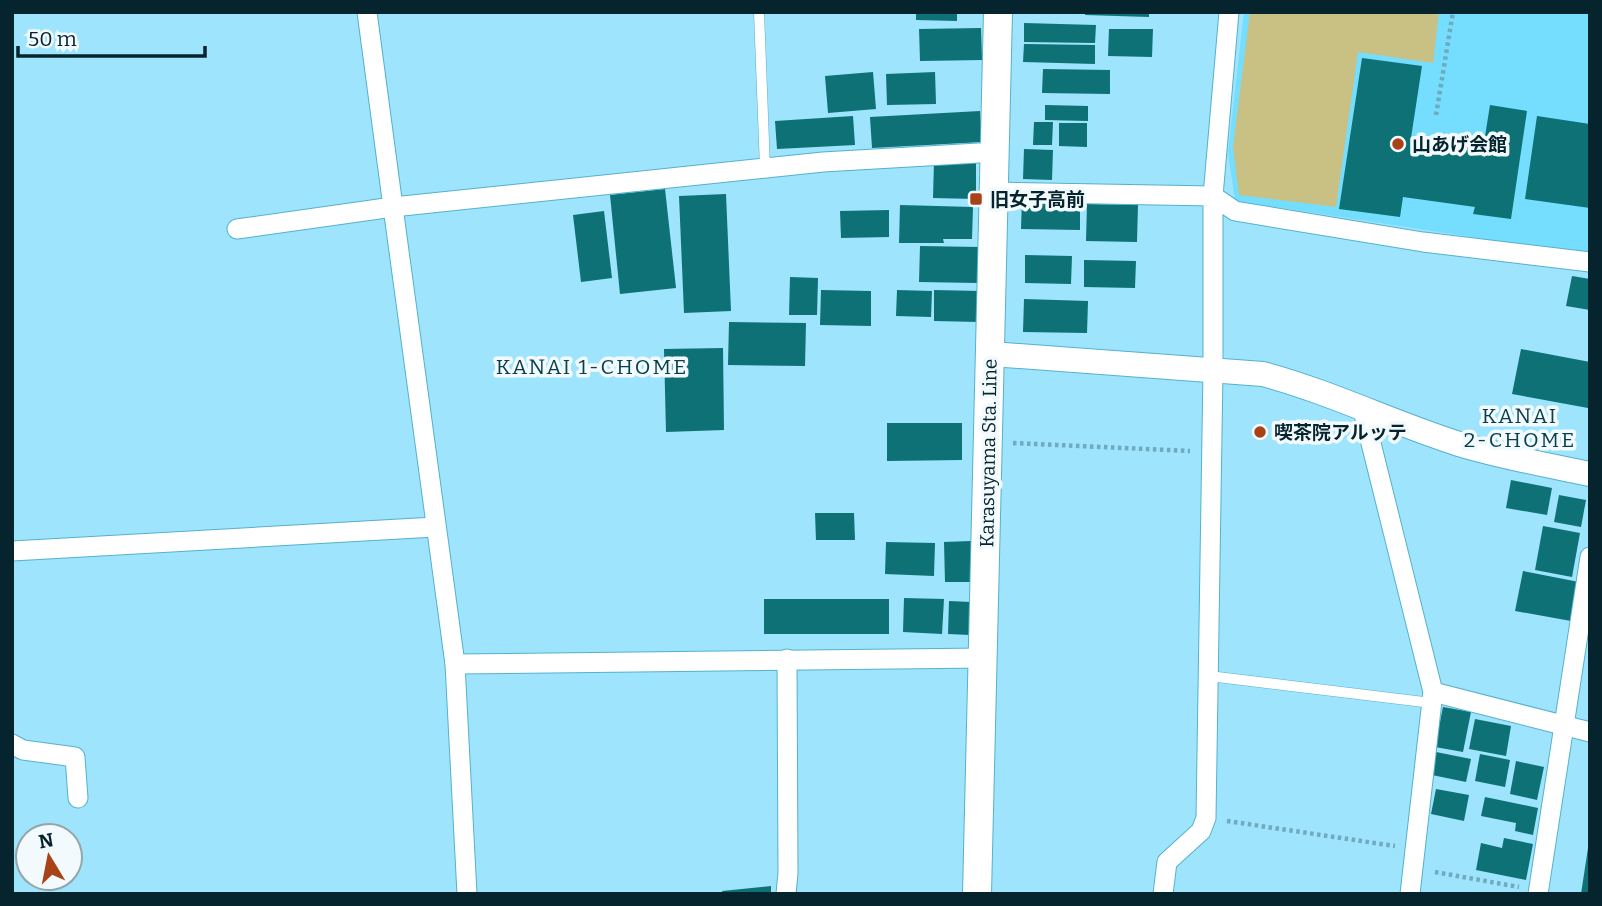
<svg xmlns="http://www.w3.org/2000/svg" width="1602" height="906" viewBox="0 0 1602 906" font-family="Bitter,'Noto Sans JP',serif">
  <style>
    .built { fill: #75ddfe }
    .green { fill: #c9c083 }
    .building { fill: #0d7176 }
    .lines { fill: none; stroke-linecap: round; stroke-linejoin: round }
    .service-casing { stroke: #55b1ce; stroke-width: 11 }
    .minor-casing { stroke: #55b1ce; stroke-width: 21 }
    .tertiary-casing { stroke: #55b1ce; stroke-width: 26 }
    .secondary-casing { stroke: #55b1ce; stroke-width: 30 }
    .path { stroke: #6faabd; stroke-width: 4.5; stroke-dasharray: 3.5 3.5; stroke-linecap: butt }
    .service { stroke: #fff; stroke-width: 10 }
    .minor { stroke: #fff; stroke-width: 19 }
    .tertiary { stroke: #fff; stroke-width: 24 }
    .secondary { stroke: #fff; stroke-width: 28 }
    .poi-dot { fill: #a94317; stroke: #f2fafd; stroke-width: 2.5 }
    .labels { text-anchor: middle; stroke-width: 7; stroke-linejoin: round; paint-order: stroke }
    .poi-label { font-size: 19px; font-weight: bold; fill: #06242d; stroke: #f2fafd; text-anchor: start }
    .street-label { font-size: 19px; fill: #06242d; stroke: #f2fafd }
    .neighbourhood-label { font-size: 21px; letter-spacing: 2px; fill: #083e4d; stroke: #f2fafd }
  </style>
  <rect width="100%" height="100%" fill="#9de4fc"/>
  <polygon class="built" points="1244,12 1590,12 1590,255 1235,201 1228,152"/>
  <polygon class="green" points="1250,12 1439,12 1433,63 1358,52 1336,207 1239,195 1233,147"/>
  <g class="building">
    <polygon points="916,12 957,12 957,21 916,20"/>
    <polygon points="1085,12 1149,12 1149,17 1085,15"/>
    <polygon points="1024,23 1096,25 1095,43 1024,42"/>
    <polygon points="981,28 982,60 920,61 919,29"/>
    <polygon points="1109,29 1153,29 1152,57 1108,56"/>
    <polygon points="1024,44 1095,45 1095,64 1023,62"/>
    <polygon points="1362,58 1422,66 1411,138 1483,149 1490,105 1527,111 1511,219 1473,214 1475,207 1403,197 1400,217 1339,209"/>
    <polygon points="1043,69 1110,70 1110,94 1042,93"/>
    <polygon points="873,72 876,109 828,113 825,76"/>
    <polygon points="935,72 936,104 887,105 886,74"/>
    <polygon points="1045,105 1088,106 1088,121 1045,120"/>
    <polygon points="980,111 982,142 872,148 870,117"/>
    <polygon points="853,116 855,145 777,149 775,121"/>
    <polygon points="1537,116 1590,124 1590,208 1525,199"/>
    <polygon points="1034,122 1053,122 1052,145 1033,145"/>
    <polygon points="1059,123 1087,123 1087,147 1059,146"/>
    <polygon points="1024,149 1053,150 1052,180 1023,179"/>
    <polygon points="934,161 976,161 976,199 933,198"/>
    <polygon points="665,189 676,288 620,294 610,195"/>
    <polygon points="726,194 731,311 684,313 679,196"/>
    <polygon points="1022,197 1080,198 1080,230 1021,229"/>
    <polygon points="1087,204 1138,205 1137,242 1086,241"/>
    <polygon points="900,205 973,207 972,239 943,239 944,243 899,243"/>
    <polygon points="889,210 889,237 841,238 840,211"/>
    <polygon points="604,211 612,278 581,282 573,215"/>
    <polygon points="920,246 979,247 978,283 919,282"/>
    <polygon points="1025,255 1072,256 1071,284 1025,283"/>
    <polygon points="1084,260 1136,261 1135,288 1084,287"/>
    <polygon points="1572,276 1590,279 1590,310 1566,306"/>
    <polygon points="790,277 818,278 817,315 789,315"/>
    <polygon points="821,290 871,291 871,326 820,325"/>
    <polygon points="897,290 932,291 931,317 896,316"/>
    <polygon points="934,290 980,291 979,322 934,321"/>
    <polygon points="1024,299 1088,301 1087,333 1023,332"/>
    <polygon points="729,322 806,323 805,366 728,365"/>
    <polygon points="723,348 724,430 666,432 664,349"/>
    <polygon points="1521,349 1590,362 1588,408 1512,394"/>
    <polygon points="887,423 962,423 962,460 887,461"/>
    <polygon points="1511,480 1552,488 1547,515 1506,508"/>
    <polygon points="1559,495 1586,500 1581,527 1554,522"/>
    <polygon points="815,513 854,513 855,540 816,540"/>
    <polygon points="1543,526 1580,533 1572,577 1535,570"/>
    <polygon points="971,541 972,582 945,582 944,542"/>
    <polygon points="886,542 935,543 934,576 885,574"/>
    <polygon points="1523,571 1579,582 1571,621 1515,611"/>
    <polygon points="904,598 944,599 942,634 903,632"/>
    <rect x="764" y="599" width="125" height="35"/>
    <polygon points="949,601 971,602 970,635 948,634"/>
    <polygon points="1443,707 1471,712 1463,752 1435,747"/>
    <polygon points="1475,719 1511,726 1506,756 1469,749"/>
    <polygon points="1436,752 1471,759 1466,782 1432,775"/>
    <polygon points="1480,754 1510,760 1505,787 1475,781"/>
    <polygon points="1516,761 1544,767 1537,800 1510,794"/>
    <polygon points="1436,789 1469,795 1464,821 1431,814"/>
    <polygon points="1485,797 1538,808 1533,835 1515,831 1516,823 1481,816"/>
    <polygon points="1504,838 1533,844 1526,880 1476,870 1481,843 1502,848"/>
    <polygon points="1588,848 1590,894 1581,894"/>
    <polygon points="771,886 771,894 723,894 722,891"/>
  </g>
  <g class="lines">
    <g class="service-casing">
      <g id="service">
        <polyline points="759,12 765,168"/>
        <polyline points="1209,676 1432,703"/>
      </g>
    </g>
    <g class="minor-casing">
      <g id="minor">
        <polyline points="1229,12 1213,196 1235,211 1423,242 1590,262"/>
        <polyline points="995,192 1213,196 1213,370 1206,818 1201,831 1167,862 1163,894"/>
        <polyline points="237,229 393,207 367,12"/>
        <polyline points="1362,407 1433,692 1410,894"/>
        <polyline points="12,551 435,527"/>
        <polyline points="455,664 984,658"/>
        <polyline points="1433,692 1590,732"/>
        <polyline points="12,744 23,750 75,757 78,798"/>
        <polyline points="467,894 455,664 393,207 823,162 996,152"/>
        <polyline points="786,894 788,873 787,659"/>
        <polyline points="1538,894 1590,557"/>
      </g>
    </g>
    <g class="tertiary-casing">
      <path id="tertiary" d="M991 354 1263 374C1330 392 1393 423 1459 444 1502 457 1546 465 1590 474"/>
    </g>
    <g class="secondary-casing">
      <polyline id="secondary" points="977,894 998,12"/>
    </g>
    <g class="path">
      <polyline points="1436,115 1453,12"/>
      <polyline points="1013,443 1190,451"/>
      <polyline points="1227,821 1395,846"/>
      <polyline points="1435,872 1519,887"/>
    </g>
    <use href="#service" class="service"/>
    <use href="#minor" class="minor"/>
    <use href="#tertiary" class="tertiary"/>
    <use href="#secondary" class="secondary"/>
  </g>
  <g class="poi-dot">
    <circle cx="1398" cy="144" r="7"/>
    <rect x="969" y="192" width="14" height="14" rx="3.5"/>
    <circle cx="1260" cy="432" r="7"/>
  </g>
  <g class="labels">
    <g class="poi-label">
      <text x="1412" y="151">山あげ会館</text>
      <text x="990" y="206">旧女子高前</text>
      <text x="1274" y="439">喫茶院アルッテ</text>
    </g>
    <g class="street-label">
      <text transform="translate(988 453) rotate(-89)" y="7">Karasuyama Sta. Line</text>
    </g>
    <g class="neighbourhood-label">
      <text x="592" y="374">KANAI 1-CHOME</text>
      <text x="1520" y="423">KANAI<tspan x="1520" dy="24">2-CHOME</tspan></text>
    </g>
  </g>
  <rect width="1602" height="906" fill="none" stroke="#06242d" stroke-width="28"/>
  <g transform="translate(49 857) rotate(350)"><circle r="33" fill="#f2fafd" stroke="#94a4aa" stroke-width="2"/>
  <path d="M0-5L12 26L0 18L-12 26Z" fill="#a94317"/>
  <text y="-10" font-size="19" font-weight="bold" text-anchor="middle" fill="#06242d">N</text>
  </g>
  <path d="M18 46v10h187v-10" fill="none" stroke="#06242d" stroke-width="3.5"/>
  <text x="28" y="46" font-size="21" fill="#06242d" stroke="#f2fafd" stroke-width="5" paint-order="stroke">50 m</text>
</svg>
